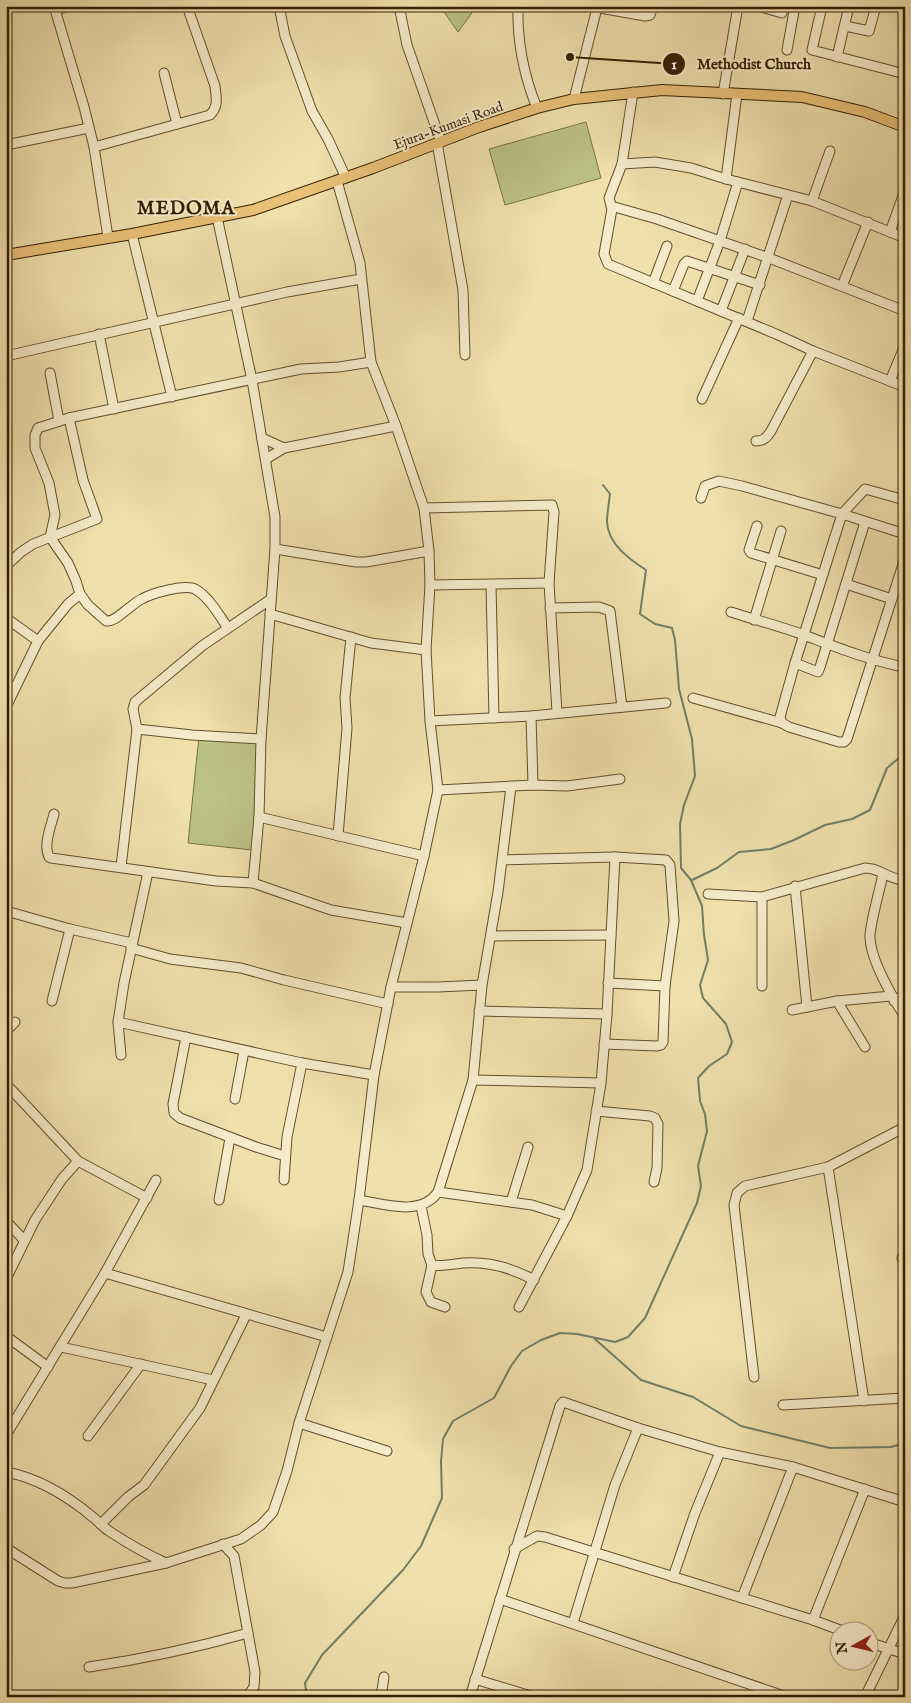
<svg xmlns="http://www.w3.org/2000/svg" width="911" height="1703" viewBox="0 0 911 1703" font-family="'IM FELL English',serif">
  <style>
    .green { fill: #bcc187; stroke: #787045 }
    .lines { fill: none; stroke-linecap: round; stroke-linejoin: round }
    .stream { stroke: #717e67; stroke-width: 2 }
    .minor-casing { stroke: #634f2d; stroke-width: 11 }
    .major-casing { stroke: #341f03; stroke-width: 12 }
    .minor { stroke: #f5ebc9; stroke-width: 9 }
    .major { stroke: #e8c076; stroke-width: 10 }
    .labels { text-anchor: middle; stroke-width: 4; stroke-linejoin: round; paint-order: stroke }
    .street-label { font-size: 14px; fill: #341f03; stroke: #f5ebc9 }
    .district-label { font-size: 19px; font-weight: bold; letter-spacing: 1px; fill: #341f03; stroke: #f5ebc9 }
    .leader { fill: none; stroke: #341f03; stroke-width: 2 }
    .callout-dot { fill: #341f03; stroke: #f5ebc9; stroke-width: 2 }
    .mark-label { font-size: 15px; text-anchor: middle; font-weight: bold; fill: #fff }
    .callout-label { font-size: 15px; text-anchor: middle; font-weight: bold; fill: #341f03; stroke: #f5ebc9; stroke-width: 4; stroke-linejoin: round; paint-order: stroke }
  </style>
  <rect width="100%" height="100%" fill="#efe0ac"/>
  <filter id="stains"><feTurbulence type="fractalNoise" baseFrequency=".004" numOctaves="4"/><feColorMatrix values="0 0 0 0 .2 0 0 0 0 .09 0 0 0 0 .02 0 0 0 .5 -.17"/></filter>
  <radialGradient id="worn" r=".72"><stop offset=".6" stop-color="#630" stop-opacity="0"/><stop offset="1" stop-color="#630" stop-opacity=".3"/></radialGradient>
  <g class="green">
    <polygon points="440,6 477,6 458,32"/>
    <polygon points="586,122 601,178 505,205 489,149"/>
    <polygon points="199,736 263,743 252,850 188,843"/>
  </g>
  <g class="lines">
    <g class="stream">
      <polyline points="692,880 717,868 739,852 771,849 794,840 825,825 852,819 870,810 887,768 905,753"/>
      <polyline points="595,1339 641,1380 693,1397 741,1426 830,1448 891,1447 905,1443"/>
      <path d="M307 1697 305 1683 322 1655 403 1570 421 1546 442 1498 441 1461 443 1439 453 1421 494 1398 511 1366 522 1351 541 1340 560 1333 577 1334 615 1342 628 1337 645 1318 697 1203 701 1186 698 1166 707 1131 705 1114 700 1101 698 1078 709 1066 727 1054 732 1042 726 1024 703 998 700 985 708 960 704 935 702 906 691 880 681 868 680 824 684 805 695 776 692 739 679 689 675 640 672 628 655 624 640 614 646 570C629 559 608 544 607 522 607 513 609 503 610 494L603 485"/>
    </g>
    <g class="minor-casing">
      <g id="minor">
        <polyline points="54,6 84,107 94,147 108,237"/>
        <polyline points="279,6 285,36 312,111 328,139 346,178"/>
        <polyline points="399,6 407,45 441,142"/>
        <path d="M518 6C517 40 524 76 537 108"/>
        <polyline points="589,6 645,16 650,15 653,6"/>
        <polyline points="758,6 782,13"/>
        <polyline points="822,6 812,50 905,74"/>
        <polyline points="56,10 69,6"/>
        <polyline points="845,26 869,31 876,6"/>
        <polyline points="787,50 795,6"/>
        <polyline points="837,57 849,6"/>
        <polyline points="164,73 177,124"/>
        <polyline points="633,92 622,164 609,198 612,209 604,254 608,264 776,334 813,351 905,387"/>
        <polyline points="723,94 738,6"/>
        <polyline points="574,99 597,8"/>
        <polyline points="437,143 463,290 465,355"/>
        <polyline points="6,145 89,128"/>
        <path d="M94 147 210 115C219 106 216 98 215 86L187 6"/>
        <polyline points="622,164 655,162 691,168 726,179 812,201 890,232"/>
        <polyline points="726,179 737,94"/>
        <polyline points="905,190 890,232 905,238"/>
        <polyline points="812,201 830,151"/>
        <polyline points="611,206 657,219 769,258 905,311"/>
        <polyline points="217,217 252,380 275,517 275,549 261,739 259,817 253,883"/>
        <polyline points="132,234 172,397"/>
        <polyline points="653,283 667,246"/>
        <polyline points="842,286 868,222"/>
        <polyline points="673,291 684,264 687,261 760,285"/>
        <polyline points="697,301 720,241 738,182"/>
        <polyline points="721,311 745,249"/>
        <polyline points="747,321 788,195"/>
        <polyline points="99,334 114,409"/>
        <polyline points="6,356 287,292 361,279"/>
        <polyline points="50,373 59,421"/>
        <polyline points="890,381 905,345"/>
        <polyline points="702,399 739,318"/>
        <polyline points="262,438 284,448"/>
        <path d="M756 441C764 441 767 437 771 431L813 351"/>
        <polyline points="266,459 284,448 396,426"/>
        <polyline points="701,498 705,486 719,481 742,486 842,514 905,534"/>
        <polyline points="905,500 865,489 842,514 795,663 780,717 782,723 789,727 839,742 844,742 847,739 905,558"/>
        <polyline points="424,508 552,505 554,512 549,583 557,712"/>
        <polyline points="757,526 749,550 751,553 823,575"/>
        <polyline points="50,537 55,515 49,483 35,448 35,435 38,428 69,418 301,369 339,367 371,362"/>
        <path d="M50 537 68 563 76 581 80 594 88 605 106 621C114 622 122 613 129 608 133 605 137 601 142 599 152 593 185 584 195 589 209 597 219 615 228 628"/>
        <polyline points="275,549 356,562 366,562 429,551"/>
        <polyline points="6,566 21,552 33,544 97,519 83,480 69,418"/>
        <polyline points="846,584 892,599"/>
        <polyline points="430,585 549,583"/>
        <polyline points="491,585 494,718"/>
        <polyline points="550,608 599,607 610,611 622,707"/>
        <path d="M731 612C755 620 780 626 804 635 836 647 866 659 899 666"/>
        <polyline points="270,614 371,643 426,650"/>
        <polyline points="6,618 38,641"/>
        <polyline points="754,620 781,531"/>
        <polyline points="795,663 818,672 820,667 865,522"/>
        <polyline points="693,698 782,723"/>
        <polyline points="6,707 38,641 68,604 80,594"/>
        <polyline points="531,716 533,785"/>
        <polyline points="430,721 531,716 666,703"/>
        <polyline points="137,729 192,735 261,739"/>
        <polyline points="438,790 533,785 567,786 620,779"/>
        <path d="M54 814C51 826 43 845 49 857L51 858 216 881 253 883 331 910 407 923"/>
        <polyline points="259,817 424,856"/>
        <polyline points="338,836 347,728 345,698 351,637"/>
        <polyline points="503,860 615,857 666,860 670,865 674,921 665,986 663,1042 661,1045 657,1046 604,1044"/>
        <polyline points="121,867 137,729 133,709 135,702 202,646 271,599"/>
        <path d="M883 874C879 894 872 915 870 935 869 958 893 998 905 1017"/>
        <polyline points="795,886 807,1007"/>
        <polyline points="708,894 762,897"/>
        <polyline points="6,911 70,929 132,943"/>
        <polyline points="492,936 611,935"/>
        <polyline points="131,948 170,959 241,968 284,980 388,1004"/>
        <polyline points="608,983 665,986"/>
        <path d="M762 986V897L865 868C881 868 888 880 905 880"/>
        <polyline points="391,987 438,987 482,985"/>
        <polyline points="52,1001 70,929"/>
        <polyline points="837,1001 865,1047"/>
        <polyline points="894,1001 905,995"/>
        <polyline points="792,1010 837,1001 891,996"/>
        <polyline points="479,1011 607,1014"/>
        <polyline points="118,1022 302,1063 374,1075"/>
        <polyline points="6,1031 15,1022"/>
        <polyline points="186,1037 173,1104 174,1113 180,1118 256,1147 285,1156"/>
        <polyline points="121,1055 118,1022 124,983 148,872"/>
        <polyline points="473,1080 601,1083"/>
        <polyline points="6,1084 78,1161 147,1198"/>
        <polyline points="235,1099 244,1051"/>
        <polyline points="596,1111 650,1116 655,1118 658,1124 657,1168 654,1182"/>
        <polyline points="828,1167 864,1401"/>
        <polyline points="284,1180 287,1137 302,1063"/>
        <polyline points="438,1192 532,1205 567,1216"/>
        <polyline points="219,1200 230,1138"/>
        <path d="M359 1200C384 1204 421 1217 438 1192L473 1080 482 985 498 892 511 787"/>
        <polyline points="511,1202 528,1147"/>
        <path d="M421 1206 427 1235 428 1254 432 1265C442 1267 453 1264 463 1263 488 1261 512 1268 534 1280"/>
        <polyline points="6,1221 24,1240"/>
        <polyline points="902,1258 905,1257"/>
        <polyline points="432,1265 426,1292 431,1302 445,1307"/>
        <polyline points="105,1273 327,1337"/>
        <polyline points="6,1279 35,1220 62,1179 78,1161"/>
        <polyline points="519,1307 567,1216 587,1170 601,1083 607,1014 615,857"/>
        <polyline points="6,1336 48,1367"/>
        <polyline points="61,1347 213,1380"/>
        <polyline points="754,1377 734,1205 737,1193 745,1186 828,1167 905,1127"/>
        <polyline points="783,1405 905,1398"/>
        <polyline points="299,1423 387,1451"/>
        <polyline points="6,1435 105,1273 156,1180"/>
        <polyline points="88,1436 141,1364"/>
        <path d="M6 1472C39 1478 69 1497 94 1518 99 1522 103 1527 109 1531 127 1543 146 1554 166 1563"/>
        <polyline points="101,1524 128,1497 144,1485 200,1408 246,1315"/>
        <polyline points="223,1544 234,1556 255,1672 254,1687 247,1697"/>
        <polyline points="6,1548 58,1581 65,1583 72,1583 166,1563 241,1539 261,1525 273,1512 287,1471 299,1423 348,1272 359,1200 374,1075 391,987 424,856 438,790 430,721 426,650 430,585 429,551 424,508 396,426 371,362 360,263 337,181"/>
        <polyline points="514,1549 537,1536 545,1537 813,1620 840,1630"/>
        <polyline points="673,1577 695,1513 720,1452"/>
        <polyline points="742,1598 793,1467"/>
        <polyline points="500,1599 787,1697"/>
        <polyline points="813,1620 865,1489"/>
        <polyline points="573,1623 615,1485 638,1428"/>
        <polyline points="868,1642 905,1654"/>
        <path d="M89 1667C143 1659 195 1648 248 1633"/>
        <polyline points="475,1679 534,1697"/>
        <polyline points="381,1697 384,1677"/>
        <polyline points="470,1697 560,1406 563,1402 638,1428 720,1452 793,1467 905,1502"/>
        <polyline points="865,1697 905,1615"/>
      </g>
    </g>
    <g class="major-casing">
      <polyline id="major" points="6,255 132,234 253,210 373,168 479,127 537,108 574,99 662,90 802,97 865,112 905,127"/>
    </g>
    <use href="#minor" class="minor"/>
    <use href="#major" class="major"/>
  </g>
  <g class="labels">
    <g class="street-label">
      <text transform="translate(448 125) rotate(-20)" y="5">Ejura-Kumasi Road</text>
    </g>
    <g class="district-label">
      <text x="186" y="214">MEDOMA</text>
    </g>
  </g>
  <path class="leader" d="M570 57L674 64"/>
  <g class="callout-dot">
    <circle cx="570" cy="57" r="5"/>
    <circle cx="674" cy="64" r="12"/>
  </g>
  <g class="mark-label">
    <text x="674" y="69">1</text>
  </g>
  <g class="callout-label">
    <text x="754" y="69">Methodist Church</text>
  </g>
  <rect width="911" height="1703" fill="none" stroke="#efe0ac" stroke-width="25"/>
  <rect x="8" y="8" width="896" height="1688" fill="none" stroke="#341f03" stroke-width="2.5"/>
  <rect x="12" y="12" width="886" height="1678" fill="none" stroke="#341f03"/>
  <g transform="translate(854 1646) rotate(262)"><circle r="24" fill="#f5ebc9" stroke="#a8997a"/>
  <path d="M0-4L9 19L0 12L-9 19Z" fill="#8f2418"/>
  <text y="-8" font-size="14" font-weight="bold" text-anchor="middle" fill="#341f03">N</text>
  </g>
  <rect width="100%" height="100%" filter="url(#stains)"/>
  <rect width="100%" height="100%" fill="url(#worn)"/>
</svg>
